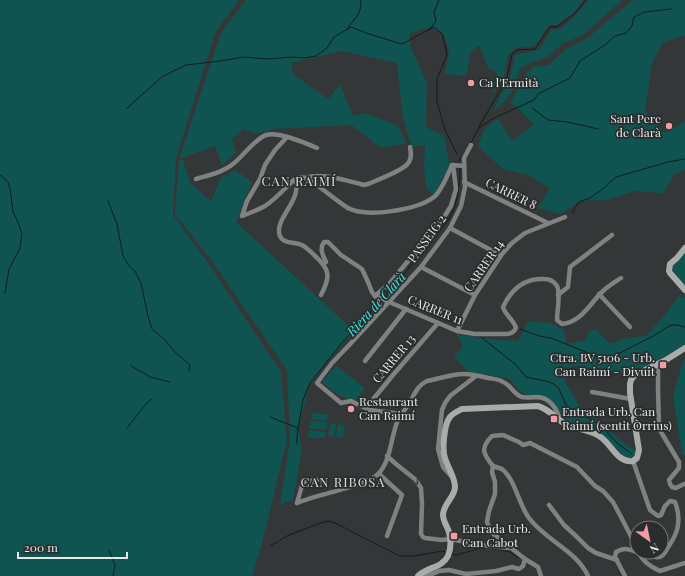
<svg xmlns="http://www.w3.org/2000/svg" width="685" height="576" viewBox="0 0 685 576" font-family="'Playfair Display',serif">
  <style>
    .green { fill: #105451 }
    .lines { fill: none; stroke-linecap: round; stroke-linejoin: round }
    .stream { stroke: #0d1d1c; stroke-width: 1 }
    .street { stroke: #808282; stroke-width: 4.5 }
    .secondary { stroke: #aaacac; stroke-width: 6 }
    .oneway { stroke: #404242 }
    .poi-dot { fill: #f49aa4; stroke: #2a2d2d; stroke-width: 1.5 }
    .labels { text-anchor: middle; stroke-width: 3.5; stroke-linejoin: round; paint-order: stroke }
    .poi-label { font-size: 12px; fill: #e7e9e9; stroke: #2a2d2d; text-anchor: start }
    .street-label { font-size: 12px; fill: #e7e9e9; stroke: #2a2d2d }
    .neighbourhood-label { font-size: 13px; letter-spacing: 1px; fill: #d9dddd; stroke: #2a2d2d }
    .water-label { font-size: 13px; font-style: italic; fill: #3bebe5; stroke: #2a2d2d }
  </style>
  <rect width="100%" height="100%" fill="#343737"/>
  <g class="green">
    <polygon points="0,0 239,0 216,31 176,158 173,215 208,263 281,372 287,441 261,547 252,576 0,576"/>
    <polygon points="246,0 584,0 573,13 557,25 549,25 535,46 515,48 508,55 503,83 492,93 497,72 488,68 479,45 471,52 466,76 445,74 449,51 444,34 430,27 409,34 411,48 427,83 426,127 444,136 450,165 434,195 426,188 424,168 425,145 412,147 403,118 397,63 341,51 291,63 293,74 328,99 340,85 353,116 365,113 397,125 407,143 381,148 351,125 274,129 256,134 243,129 232,139 236,153 222,165 215,146 179,159 221,33"/>
    <polygon points="589,0 622,0 582,36 563,43 548,57 530,63 521,68 514,87 505,102 492,112 510,78 515,55 539,50 551,30 561,29 575,16"/>
    <polygon points="633,0 685,0 685,35 663,43 652,62 645,111 665,133 685,121 685,170 674,175 663,193 635,191 606,200 580,201 560,214 538,208 550,188 528,175 503,169 478,146 484,129 498,119 512,141 534,125 517,107 510,103 526,74 533,67 549,65 566,49 585,40"/>
    <polygon points="179,160 183,160 190,183 211,201 221,178 235,170 252,182 236,222 354,331 325,364 309,386 298,430 302,448 293,500 280,505 290,441 287,370 212,261 175,214"/>
    <polygon points="685,252 685,287 673,273 672,266 676,264"/>
    <polygon points="679,296 685,298 685,345 674,352 633,374 572,366 564,380 578,404 620,440 636,451 633,458 624,456 611,445 597,430 569,422 557,411 540,398 522,393 508,378 469,372 454,357 463,346 456,334 479,338 518,341 528,321 550,323 564,330 566,344 586,340 589,332 595,329 610,344 622,339 646,336 664,316"/>
    <polygon points="685,358 685,455 682,454 673,396 683,361"/>
    <path d="M336 366 365 388 356 400C340 398 334 392 322 382Z"/>
    <polygon points="312,412 328,415 327,421 311,419"/>
    <polygon points="310,421 327,422 326,430 309,428"/>
    <polygon points="330,424 336,424 334,437 328,436"/>
    <polygon points="338,424 345,426 343,438 336,437"/>
    <polygon points="309,430 326,432 325,438 307,438"/>
  </g>
  <g class="lines">
    <g class="stream">
      <path d="M347 29C354 18 362 15 361 0"/>
      <polyline points="430,29 436,21 434,12 439,0"/>
      <polyline points="532,108 548,120 568,122 598,129"/>
      <polyline points="126,109 163,76 186,65 220,61 244,57 266,59 292,57 304,58 316,56 327,48 334,37 351,27 369,34 402,44 434,27 442,34 446,49 447,55 437,79 437,102 445,130 457,154"/>
      <polyline points="478,129 492,119 534,100 538,94 570,78 580,61 605,45 615,36 626,33 632,26 634,17 645,12 671,9"/>
      <polyline points="471,143 481,123 498,94 506,82 512,54 517,50 535,49 550,27 557,27 574,14 586,0"/>
      <polyline points="459,161 459,160 466,151"/>
      <polyline points="0,175 8,182 10,188 13,212 18,222 22,234 21,240 20,248 9,269 5,293"/>
      <polyline points="108,201 117,224 123,256 129,266 135,271 141,283 148,316 152,329 164,339 176,353 181,357 190,365 189,371"/>
      <polyline points="572,213 579,202 590,198 604,188 616,177 668,162 685,159"/>
      <path d="M384 297C399 281 413 263 428 245 435 236 447 224 452 213 458 199 460 183 460 168"/>
      <polyline points="520,329 539,336 551,338 598,357 604,358 616,355 653,336 671,325 677,325 685,327"/>
      <polyline points="481,337 515,364 526,377 546,381 554,384 559,389 566,405 574,412 593,420 607,432 617,443 632,454"/>
      <polyline points="131,366 142,372 150,377 170,382"/>
      <polyline points="270,417 298,428"/>
      <polyline points="127,428 146,404 152,399"/>
      <polyline points="297,444 297,435 303,400 310,383 340,345 380,301"/>
      <polyline points="280,540 287,536 320,523 328,521 335,523 384,548 400,556 414,556 442,551 445,552"/>
      <polyline points="271,545 278,542"/>
      <polyline points="109,550 115,565 113,576"/>
      <polyline points="451,554 456,555 481,548 497,549 510,552 519,558"/>
    </g>
    <g class="street">
      <path d="M287 137 275 150 265 165 260 179 247 201 242 216C250 213 258 210 265 206 277 198 286 187 296 178"/>
      <path d="M296 178C299 178 303 177 305 178 310 180 314 184 318 186 328 193 338 202 348 208 367 218 417 210 434 197 442 190 448 174 452 165L464 166"/>
      <path d="M296 178C296 182 297 187 296 191 295 205 274 222 280 236 283 244 295 242 302 245 306 247 310 251 314 255 330 269 331 276 321 295"/>
      <path d="M305 178C322 172 347 181 364 185L368 184C377 180 405 170 409 162 412 157 411 152 410 147"/>
      <path d="M196 179C209 175 222 173 233 164 242 157 256 138 266 135 278 131 305 143 317 148"/>
      <polyline points="464,182 548,223"/>
      <polyline points="450,228 500,255"/>
      <path d="M323 264 326 262C323 255 319 249 324 242H328L341 255 362 269 368 282 372 292 375 296"/>
      <polyline points="421,267 475,295"/>
      <polyline points="599,294 630,327"/>
      <polyline points="558,295 568,287 570,267 612,235"/>
      <path d="M375 296 457 331 475 334H507C512 333 514 332 516 328 514 320 505 315 503 307 511 290 524 278 544 279 549 279 554 281 557 286 561 294 557 310 557 320L562 324C582 322 590 303 603 291 608 286 615 282 621 278"/>
      <polyline points="375,296 390,283 444,217 451,206 456,189 453,165"/>
      <polyline points="457,331 475,295 502,254 512,243 525,233 565,217"/>
      <polyline points="365,361 406,309"/>
      <polyline points="658,365 658,389 659,426 661,432 679,462 679,468 669,480 670,484 672,487 676,488 684,484 685,484"/>
      <polyline points="592,392 631,399"/>
      <polyline points="366,408 393,375 438,323"/>
      <polyline points="402,414 369,410 351,401 341,403 317,383 332,363 353,341 421,267 450,228 461,206 465,187 464,158 471,145"/>
      <polyline points="387,456 396,464 416,480 421,488 422,504 421,534 423,537 425,538 442,540 450,539 487,546 511,548"/>
      <path d="M633 461 650 510 658 516 661 515 665 506 670 501 675 502C679 512 680 525 675 535 673 540 670 544 667 549 665 552 664 556 659 557 655 558 643 554 638 552"/>
      <path d="M493 466C496 467 499 468 502 469 515 479 519 505 529 518 545 540 576 550 588 576"/>
      <polyline points="379,474 402,495 387,536"/>
      <polyline points="452,477 443,467 438,449 442,410 445,403 450,396 476,376"/>
      <path d="M297 503C316 495 337 492 356 485 364 482 372 480 378 474 391 462 391 435 398 420 401 413 407 408 410 402 415 393 418 385 427 381 438 379 452 374 464 374 472 374 480 376 488 378 493 379 499 379 503 382 511 385 514 395 522 397 527 398 533 397 538 397 550 398 557 409 560 420"/>
      <polyline points="297,503 303,482 324,479"/>
      <polyline points="549,505 564,525 577,537 588,548 596,553 617,560"/>
      <path d="M639 552C642 561 651 567 660 571L685 563"/>
      <polyline points="423,576 432,574 439,571 449,570 466,574 496,571 512,567 519,569 523,566 525,559"/>
      <path d="M541 576 538 567 525 559 491 532 487 522 489 511 495 494V482L492 472 493 466C483 454 480 448 492 436L503 435 519 442 523 445 530 443 577 467 595 486 603 491 613 502 621 517 637 548"/>
      <path d="M625 576 615 557 616 552C624 547 628 549 637 552"/>
    </g>
    <g class="secondary">
      <polyline points="685,248 677,258 670,264 669,271 670,273 685,290"/>
      <path d="M418 576C427 567 442 568 448 556 451 549 451 540 449 532 447 526 443 521 443 515 443 504 455 497 455 487 455 477 448 468 445 458 442 450 444 424 450 417 453 413 458 411 462 409L538 406C549 409 555 418 564 423 576 430 591 429 602 438 612 446 618 463 633 461L637 458 639 450 630 393V384L631 380 635 375 666 360 685 348"/>
    </g>
  </g>
  <defs><path id="oneway-chevron" d="M-2-3.5L2.5 0L-2 3.5" fill="none" stroke-width="1.6" stroke-linecap="round" stroke-linejoin="round"/></defs>
  <use class="oneway" href="#oneway-chevron" transform="translate(416 482) rotate(51)"/>
  <g class="poi-dot">
    <circle cx="471" cy="83" r="4"/>
    <circle cx="669" cy="126" r="4"/>
    <rect x="659" y="361" width="8" height="8" rx="2"/>
    <circle cx="351" cy="409" r="4"/>
    <rect x="550" y="415" width="8" height="8" rx="2"/>
    <rect x="450" y="532" width="8" height="8" rx="2"/>
  </g>
  <g class="labels">
    <g class="poi-label">
      <text x="479" y="87">Ca l'Ermità</text>
      <text x="661" y="123" text-anchor="end">Sant Pere<tspan x="661" dy="14">de Clarà</tspan></text>
      <text x="655" y="362" text-anchor="end">Ctra. BV 5106 - Urb.<tspan x="655" dy="14">Can Raimí - Divuit</tspan></text>
      <text x="359" y="406">Restaurant<tspan x="359" dy="14">Can Raimí</tspan></text>
      <text x="562" y="416">Entrada Urb. Can<tspan x="562" dy="14">Raimí (sentit Òrrius)</tspan></text>
      <text x="462" y="533">Entrada Urb.<tspan x="462" dy="14">Can Cabot</tspan></text>
    </g>
    <g class="street-label">
      <text transform="translate(511 194) rotate(26)" y="4">CARRER 8</text>
      <text transform="translate(427 239) rotate(-54)" y="4">PASSEIG 2</text>
      <text transform="translate(484 266) rotate(-55)" y="4">CARRER 14</text>
      <text transform="translate(435 310) rotate(22)" y="4">CARRER 11</text>
      <text transform="translate(394 359) rotate(-50)" y="4">CARRER 13</text>
    </g>
    <g class="neighbourhood-label">
      <text x="299" y="186">CAN RAIMÍ</text>
      <text x="343" y="487">CAN RIBOSA</text>
    </g>
    <g class="water-label">
      <text transform="translate(376 304) rotate(-48)" y="5">Riera de Clarà</text>
    </g>
  </g>
  <g transform="translate(649 540) rotate(147)"><circle r="19" fill="#2a2d2d" stroke="#767878"/>
  <path d="M0-3L7 15L0 10L-7 15Z" fill="#f49aa4"/>
  <text y="-6" font-size="11" font-weight="bold" text-anchor="middle" fill="#e7e9e9">N</text>
  </g>
  <path d="M18 552v6h109v-6" fill="none" stroke="#e7e9e9" stroke-width="2"/>
  <text x="24" y="552" font-size="12" fill="#e7e9e9" stroke="#2a2d2d" stroke-width="3" paint-order="stroke">200 m</text>
</svg>
